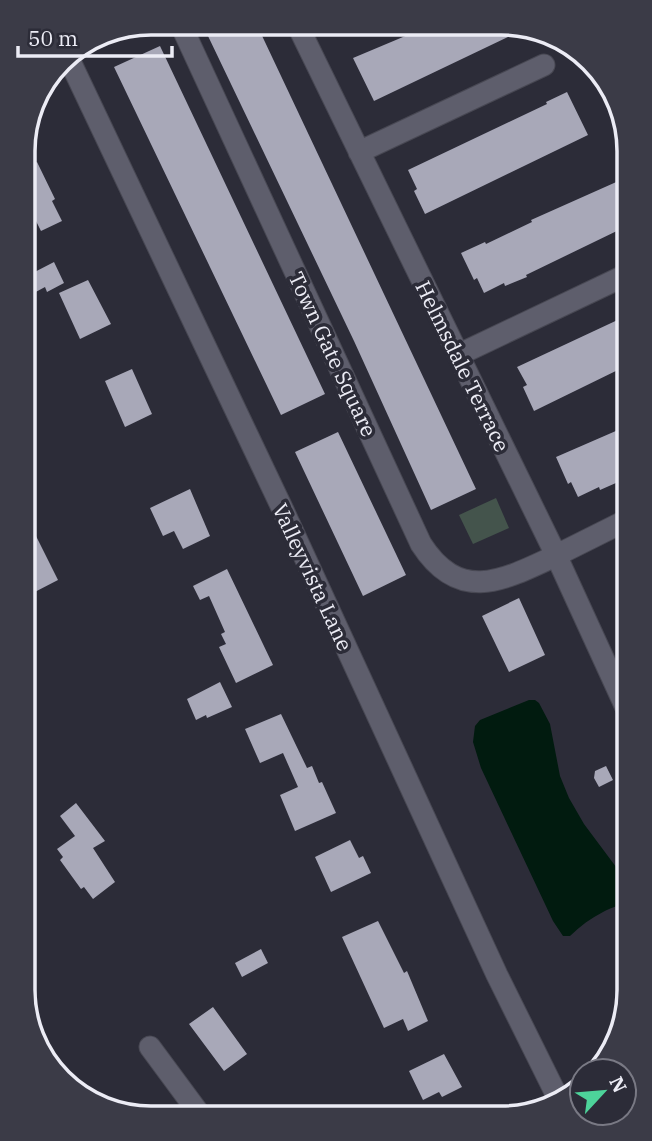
<svg xmlns="http://www.w3.org/2000/svg" width="652" height="1141" font-family="'IBM Plex Serif',serif">
  <style>
    .green { fill: #44544c }
    .water { fill: #011b0f }
    .building { fill: #a8a8b8 }
    .lines { fill: none; stroke-linecap: round; stroke-linejoin: round }
    .street-casing { stroke: #484853; stroke-width: 23 }
    .street { stroke: #5e5e6c; stroke-width: 21 }
    .labels { text-anchor: middle; dominant-baseline: central; stroke-width: 7; stroke-linejoin: round; paint-order: stroke }
    .street-label { font-size: 21px; fill: #ececf5; stroke: #2c2c38 }
    .rim { fill: none; stroke: #ececf5; stroke-width: 3.5 }
  </style>
  <rect width="100%" height="100%" fill="#2c2c38"/>
  <path class="green" d="M 496,498 L 509,528 L 473,544 L 459,515 Z"/>
  <path class="water" d="M 529,700 L 535,700 L 539,703 L 550,724 L 560,776 L 569,798 L 584,824 L 628,883 L 628,898 C 621,906 612,907 603,912 C 591,918 580,926 570,936 L 563,936 L 553,921 L 481,768 L 473,742 L 475,726 L 480,720 Z"/>
  <path class="building" d="M 225,23 L 256,23 L 476,489 L 431,510 L 354,341 L 208,36 L 217,32 L 215,28 Z
    M 420,24 L 525,25 L 529,27 L 374,101 L 353,58 L 422,29 Z
    M 160,46 L 325,394 L 281,415 L 114,67 Z
    M 567,92 L 588,135 L 425,214 L 414,191 L 417,189 L 408,170 L 547,104 L 546,102 Z
    M 37,162 L 55,199 L 52,201 L 62,221 L 41,231 L 35,219 L 32,221 L 24,206 L 24,168 Z
    M 623,179 L 623,228 L 526,275 L 527,277 L 505,286 L 504,283 L 484,293 L 477,278 L 474,280 L 461,253 L 485,242 L 486,244 L 532,222 L 531,220 Z
    M 54,262 L 64,283 L 47,292 L 45,287 L 32,294 L 25,277 Z
    M 88,280 L 111,324 L 80,339 L 59,293 Z
    M 624,317 L 624,367 L 534,411 L 523,387 L 527,385 L 517,367 Z
    M 132,369 L 152,414 L 125,427 L 105,381 Z
    M 625,427 L 625,479 L 600,490 L 599,487 L 578,497 L 571,482 L 568,484 L 556,457 Z
    M 338,432 L 406,575 L 363,596 L 295,452 Z
    M 190,489 L 210,536 L 183,549 L 174,531 L 163,536 L 150,508 Z
    M 26,516 L 58,580 L 27,596 Z
    M 227,569 L 273,665 L 236,683 L 219,647 L 226,644 L 221,634 L 225,632 L 209,596 L 200,600 L 193,586 Z
    M 519,598 L 545,655 L 509,672 L 482,616 Z
    M 220,682 L 232,707 L 207,718 L 206,715 L 196,720 L 187,699 Z
    M 281,714 L 307,768 L 312,766 L 319,783 L 322,782 L 336,813 L 295,831 L 280,795 L 298,787 L 283,753 L 260,763 L 245,729 Z
    M 606,766 L 613,780 L 599,787 L 594,778 L 595,771 Z
    M 76,803 L 105,841 L 93,848 L 115,882 L 93,899 L 84,887 L 81,889 L 60,860 L 63,857 L 57,849 L 75,836 L 60,816 Z
    M 350,840 L 359,858 L 363,856 L 371,873 L 331,892 L 315,857 Z
    M 378,921 L 404,973 L 407,971 L 428,1021 L 408,1031 L 403,1019 L 384,1028 L 342,937 Z
    M 261,949 L 268,963 L 242,977 L 235,963 Z
    M 213,1007 L 247,1054 L 224,1071 L 189,1024 Z
    M 444,1054 L 462,1087 L 442,1097 L 439,1092 L 423,1100 L 409,1071 Z"/>
  <g class="lines">
    <defs>
      <path id="street" d="M 180,23 L 421,544 C 459,603 502,581 553,557 C 577,545 601,533 625,521
        M 297,24 L 556,555 L 627,710
        M 67,55 L 283,510 L 497,975 L 559,1100
        M 359,152 L 544,65
        M 458,355 L 624,276
        M 150,1047 L 201,1116"/>
    </defs>
    <use href="#street" class="street-casing"/>
    <use href="#street" class="street"/>
  </g>
  <g class="labels">
    <g class="street-label">
      <text transform="translate(333 354) rotate(65)">Town Gate Square</text>
      <text transform="translate(463 366) rotate(64)">Helmsdale Terrace</text>
      <text transform="translate(313 577) rotate(65)">Valleyvista Lane</text>
    </g>
  </g>
  <path d="M0 0H652V1141H0ZM151 35H501A116 116 0 0 1 617 151V990A116 116 0 0 1 501 1106H151A116 116 0 0 1 35 990V151A116 116 0 0 1 151 35Z" fill="#3b3b47" fill-rule="evenodd"/>
  <path class="rim" d="M151 35H501A116 116 0 0 1 617 151V990A116 116 0 0 1 501 1106H151A116 116 0 0 1 35 990V151A116 116 0 0 1 151 35Z"/>
  <g transform="translate(603 1092) rotate(64)"><circle r="33" fill="#2c2c38" stroke="#797984" stroke-width="2"/>
  <path d="M0-5L12 26L0 18L-12 26Z" fill="#4dd39a"/>
  <text y="-10" font-size="19" font-weight="bold" text-anchor="middle" fill="#ececf5">N</text>
  </g>
  <path d="M18 46v10h154v-10" fill="none" stroke="#ececf5" stroke-width="3.5"/>
  <text x="28" y="46" font-size="21" fill="#ececf5" stroke="#2c2c38" stroke-width="5" paint-order="stroke">50 m</text>
</svg>
